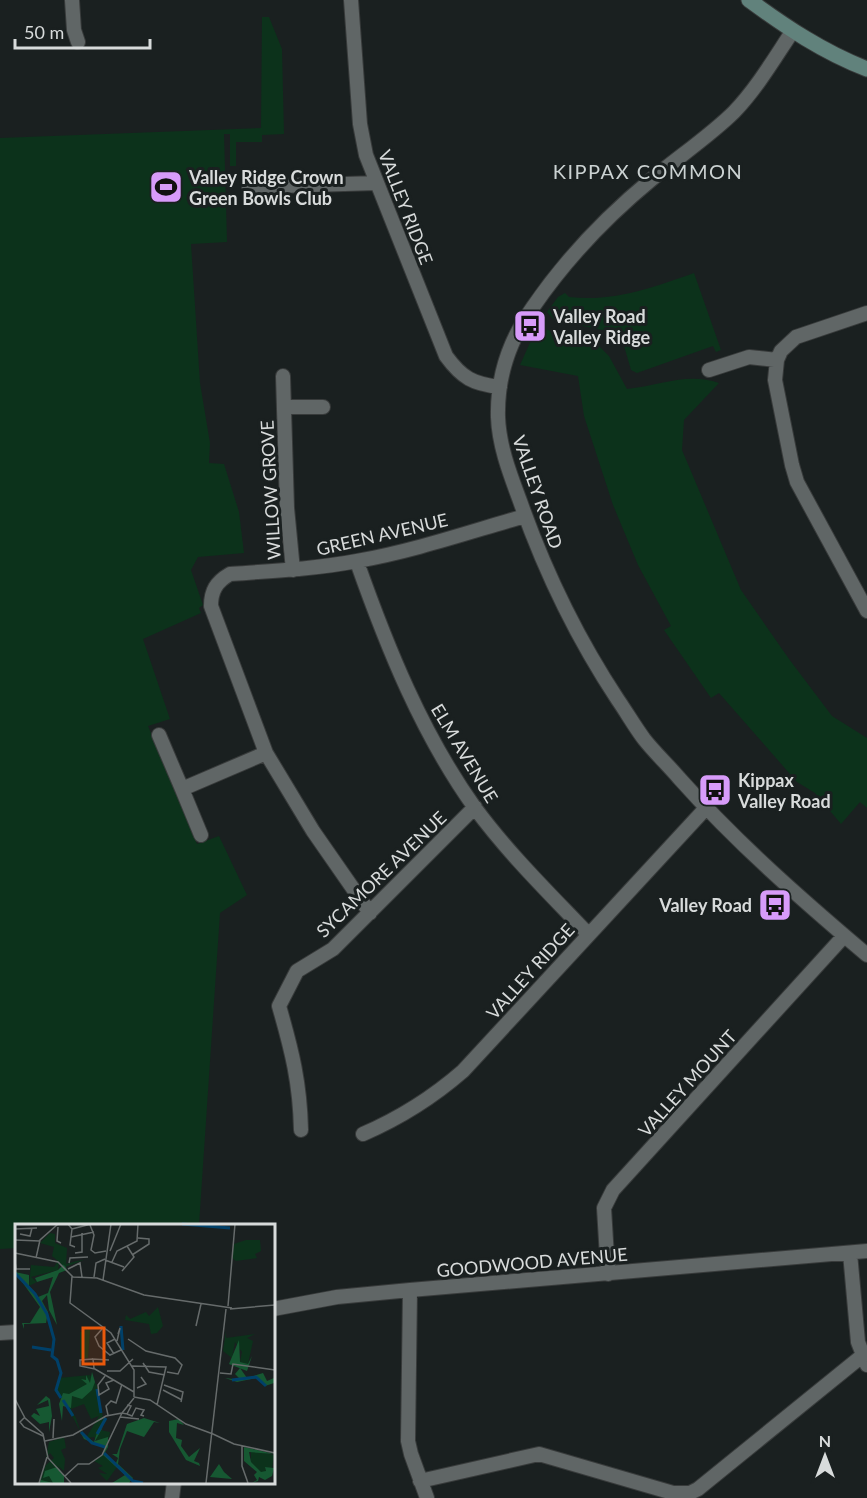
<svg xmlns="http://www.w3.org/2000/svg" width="867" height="1498" font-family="Lato,sans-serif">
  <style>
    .green { fill: #0c321b }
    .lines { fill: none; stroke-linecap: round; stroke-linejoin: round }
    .minor-casing { stroke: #383b3b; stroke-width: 16 }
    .secondary-casing { stroke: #383b3b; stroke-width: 17 }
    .minor { stroke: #606666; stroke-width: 14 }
    .secondary { stroke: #61827c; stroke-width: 15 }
    .labels { text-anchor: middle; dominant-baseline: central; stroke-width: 6; stroke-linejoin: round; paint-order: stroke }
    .poi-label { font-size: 18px; font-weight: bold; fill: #d8dbdb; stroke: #1a2020; text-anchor: start }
    .street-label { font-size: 18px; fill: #d8dbdb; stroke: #1a2020 }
    .neighbourhood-label { font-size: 20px; letter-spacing: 1.5px; fill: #cbd2d2; stroke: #1a2020 }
    .inset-river { fill: none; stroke: #004069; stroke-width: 3 }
    .inset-road { fill: none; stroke: #666b6b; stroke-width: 1.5 }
    .view { fill: #e8590c; fill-opacity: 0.15; stroke: #e8590c; stroke-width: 3 }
    .inset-edge { fill: none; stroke: #d8dbdb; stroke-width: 3 }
  </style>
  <rect width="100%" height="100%" fill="#1a2020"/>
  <path class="green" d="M 262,17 L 269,17 L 282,49 L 284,134 L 262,135 L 262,142 L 236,142 L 236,166 L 230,166 L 230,134 L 224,134 L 227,242 L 191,244 L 200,383 L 210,443 L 209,463 L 224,464 L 239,512 L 244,553 L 198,557 L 191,570 L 203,605 L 199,608 L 201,613 L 143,639 L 170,719 L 148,726 L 197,844 L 219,836 L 247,895 L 220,913 L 199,1225 L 16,1225 L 16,1248 L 0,1249 L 0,138 L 261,128 Z
    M 694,273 L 721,350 L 716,352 L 713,346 L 637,373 L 631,370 L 622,339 L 617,333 L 554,320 L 547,312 L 558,297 L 565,293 L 569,297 C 614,302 652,288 694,273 Z
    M 537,327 L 596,343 L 609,356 L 627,389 C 659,386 687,372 719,383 L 684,420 L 682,450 L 741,590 L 789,659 L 832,716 L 867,738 L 867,808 L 860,802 L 841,824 L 815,793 L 797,782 L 719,693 L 711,698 L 664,630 L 671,626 L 638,565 L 613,505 L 584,416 L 578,376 L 520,365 Z"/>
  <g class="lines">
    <defs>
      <path id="minor" d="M 72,0 L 74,30 L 78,42
        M 351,0 L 360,124 L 366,155 L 446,356 C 462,378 473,384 500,387
        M 792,32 C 774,59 757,88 734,112 C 711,135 677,158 652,179 C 607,216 566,259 533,307 C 510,339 497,377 498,417 C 499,446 510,474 520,501 C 545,572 577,638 618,700 C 627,713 635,727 644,739 C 655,753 668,765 679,778 C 737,843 801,899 867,955
        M 249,187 L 377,183
        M 867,313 L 796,337 L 781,351 L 777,360 L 775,380 L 792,465 L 797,482 L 867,611
        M 709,370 L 749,357 L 777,360
        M 283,376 L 287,508 L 293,570
        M 284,407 L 323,407
        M 357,562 C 387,647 422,734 475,808 C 509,854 549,893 588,934
        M 159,735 L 182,789
        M 201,835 L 182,789 L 266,753
        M 370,913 L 313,831 L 266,753 L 211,606 C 211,591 216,582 230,574 C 272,571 315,569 357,561 C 414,551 469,532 525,516
        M 301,1130 C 300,1083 292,1051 279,1006 L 297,971 L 333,949 L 475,807
        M 363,1134 C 400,1118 432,1098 463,1071 L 706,808
        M 850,1253 L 858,1342 L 867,1365
        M 608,1274 L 604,1208 L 613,1190 L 844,936
        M 273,1309 L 337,1297 L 410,1290
        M 0,1333 L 16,1332
        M 420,1481 L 539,1454 L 673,1493 L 690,1493 L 698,1489 L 862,1356
        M 172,1498 L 174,1482
        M 427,1498 L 411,1454 L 408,1441 L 410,1290 L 867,1251"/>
      <path id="secondary" d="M 749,0 C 786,27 823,52 867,69"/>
    </defs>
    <use href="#minor" class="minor-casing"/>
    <use href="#secondary" class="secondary-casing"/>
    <use href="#minor" class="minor"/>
    <use href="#secondary" class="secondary"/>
  </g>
  <defs>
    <symbol id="stadium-square" viewBox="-11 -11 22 22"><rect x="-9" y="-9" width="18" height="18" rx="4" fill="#d79bf9" stroke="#1a2020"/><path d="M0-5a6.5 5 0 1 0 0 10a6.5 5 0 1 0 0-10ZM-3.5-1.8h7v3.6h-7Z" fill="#111"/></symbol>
    <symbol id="bus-square" viewBox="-11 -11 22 22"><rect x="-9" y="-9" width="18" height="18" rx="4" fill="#d79bf9" stroke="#1a2020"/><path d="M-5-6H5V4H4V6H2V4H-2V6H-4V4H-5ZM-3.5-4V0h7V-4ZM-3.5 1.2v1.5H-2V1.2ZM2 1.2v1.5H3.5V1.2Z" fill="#111"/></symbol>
  </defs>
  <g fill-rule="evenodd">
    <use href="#stadium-square" x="147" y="168" width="38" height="38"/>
    <use href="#bus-square" x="511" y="307" width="38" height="38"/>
    <use href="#bus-square" x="696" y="771" width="38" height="38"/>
    <use href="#bus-square" x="756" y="886" width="38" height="38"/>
  </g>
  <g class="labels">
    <g class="poi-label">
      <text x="189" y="177">Valley Ridge Crown<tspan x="189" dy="21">Green Bowls Club</tspan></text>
      <text x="553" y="316">Valley Road<tspan x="553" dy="21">Valley Ridge</tspan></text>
      <text x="738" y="780">Kippax<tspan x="738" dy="21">Valley Road</tspan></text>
      <text x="752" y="905" text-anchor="end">Valley Road</text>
    </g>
    <g class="street-label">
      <text transform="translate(406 207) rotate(69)">VALLEY RIDGE</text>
      <text transform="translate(270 490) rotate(-93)">WILLOW GROVE</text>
      <text transform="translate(538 492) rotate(71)">VALLEY ROAD</text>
      <text transform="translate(382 534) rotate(-13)">GREEN AVENUE</text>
      <text transform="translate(465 753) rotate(59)">ELM AVENUE</text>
      <text transform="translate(381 874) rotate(-44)">SYCAMORE AVENUE</text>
      <text transform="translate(530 971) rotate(-48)">VALLEY RIDGE</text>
      <text transform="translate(687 1083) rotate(-48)">VALLEY MOUNT</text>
      <text transform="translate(532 1262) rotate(-5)">GOODWOOD AVENUE</text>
    </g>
    <g class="neighbourhood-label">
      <text x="648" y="171">KIPPAX COMMON</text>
    </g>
  </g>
  <g transform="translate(15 1224)">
    <rect width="260" height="260" fill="#1a2020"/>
    <path d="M 35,9 L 40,10 L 40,19 L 52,24 L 51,40 L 62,37 L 69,36 L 50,43 L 44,38 L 43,46 L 16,53 L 22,58 L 14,62 L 16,41 L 39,43 L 43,37 L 37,32 L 39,23 L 25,19 ZM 231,16 L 245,16 L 246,27 L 240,30 L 242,34 L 221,37 L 217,34 L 219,20 ZM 143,83 L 148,102 L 142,109 L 136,110 L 134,100 L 110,96 L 111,91 L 115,95 L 131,88 L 134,92 ZM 75,105 L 73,134 L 65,134 L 65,108 ZM 211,107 L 211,114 L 240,110 L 232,114 L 238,117 L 233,140 L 225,138 L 227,128 L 220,118 L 217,134 L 208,127 ZM 75,151 L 82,162 L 88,194 L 91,193 L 85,206 L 95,208 L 94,214 L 83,217 L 79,213 L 71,214 L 84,192 L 76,195 L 69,180 L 56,185 L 61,194 L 65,207 L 51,180 L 40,168 L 44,154 ZM 49,213 L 51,224 L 46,226 L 50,235 L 49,247 L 42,241 L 49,251 L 49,259 L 23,259 L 31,241 L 39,234 L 35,229 L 31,234 L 34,218 ZM 236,226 L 259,231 L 257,244 L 250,243 L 251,248 L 245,248 L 236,238 ZM 88,231 L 102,243 L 92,257 L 84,249 L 92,250 L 83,244 L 88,242 L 79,237 Z" fill="#0c321b"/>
    <path d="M 46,39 L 50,42 L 52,46 L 44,49 L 35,68 L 42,101 L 34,86 L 32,71 L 27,77 L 33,88 L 31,99 L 9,100 L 9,105 L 7,99 L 15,99 L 25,83 L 0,48 L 14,51 L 14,62 L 23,73 L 33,69 L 38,53 L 22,58 L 20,54 L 43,46 L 48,41 ZM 224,116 L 225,138 L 233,140 L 237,132 L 232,147 L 214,140 ZM 225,144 L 232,154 L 248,149 L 252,157 L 259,154 L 259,159 L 250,162 L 241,154 L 222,158 L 210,154 L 226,156 L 220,150 ZM 77,148 L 80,158 L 77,166 L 67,175 L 57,172 L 56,184 L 48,182 L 47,197 L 44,180 L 48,169 L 54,170 L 72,160 L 66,155 L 71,156 L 71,151 L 75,159 ZM 31,172 L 35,175 L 37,192 L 34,208 L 34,198 L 25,200 L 16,192 L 19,189 L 25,192 L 21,185 L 34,182 L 33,176 L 22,181 ZM 129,194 L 145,199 L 139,198 L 129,213 L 112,207 L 105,225 L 103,240 L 118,254 L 114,259 L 97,259 L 110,251 L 88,231 L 90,224 L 69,215 L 65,208 L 79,218 L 82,209 L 88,203 L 80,217 L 93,213 L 93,223 L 89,230 L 101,239 L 103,234 L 97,230 L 102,230 L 112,200 ZM 164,195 L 169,201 L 162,199 L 161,214 L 167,216 L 166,222 L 174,233 L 185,224 L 179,237 L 184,239 L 185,242 L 171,236 L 154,208 L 154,197 ZM 229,223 L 259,230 L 234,228 L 236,238 L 246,248 L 251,247 L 250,243 L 259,244 L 257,252 L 250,256 L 244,253 L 243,257 L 237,259 L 242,256 L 239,251 L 242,248 L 229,237 ZM 204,240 L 209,248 L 217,255 L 195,253 ZM 42,243 L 49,251 L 49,259 L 24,259 L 26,256 L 38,259 L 34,252 L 28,254 L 30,247 Z" fill="#165832"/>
    <path class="inset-river" d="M 167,0 L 215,4M 0,49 L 20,70 L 32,90 L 39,115 L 37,132 L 42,136 L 46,149 L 41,166 L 46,174M 106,102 L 108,126M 17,123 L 36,126M 217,156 L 241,153 L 251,162M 82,165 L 86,189M 48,176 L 58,192M 66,208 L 77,219 L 90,223M 82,210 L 91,194M 89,229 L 118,257 L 128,259"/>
    <path class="inset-road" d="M 53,0 L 57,5 L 55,21 L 60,23M 75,1 L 79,11 L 76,26 L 80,29 L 91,27M 43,3 L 42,17 L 46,19M 0,5 L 22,4M 57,5 L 76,0M 5,10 L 15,12 L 17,4M 56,13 L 79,8M 0,16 L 25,17M 95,27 L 106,0M 0,29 L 43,38 L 58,53 L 82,54 L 129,71 L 217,84M 60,29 L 67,28 L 67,9M 117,31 L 134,20 L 134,15 L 123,14M 21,34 L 25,16 L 43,0M 90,36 L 109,43M 0,37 L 1,45 L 15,45M 97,38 L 102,27 L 122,17 L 123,0M 54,39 L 55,34 L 73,33M 53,45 L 65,39 L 67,53M 107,47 L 119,33 L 112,22M 57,52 L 55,79 L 96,109 L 119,146 L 119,173M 79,53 L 81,39 L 90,35M 88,56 L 96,0M 213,82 L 220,0M 215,85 L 260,81M 181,102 L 186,80M 87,105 L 80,113 L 84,122 L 95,131 L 106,126M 113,115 L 131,127 L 160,134 L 167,141 L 163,150 L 152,148M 102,117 L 105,104 L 103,110M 99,130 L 92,119 L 100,115M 78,135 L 65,136 L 65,142 L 80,145 L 119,168M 128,139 L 134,148 L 150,151M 117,142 L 151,143 L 142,181M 79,144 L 78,135 L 94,136M 92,147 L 105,147 L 118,135M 205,149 L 216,150 L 218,140 L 260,146M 90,152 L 83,161 L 84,171 L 94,165 L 91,159 L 99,156M 149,161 L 168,168 L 166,178M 122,164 L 131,160 L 126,153M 148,166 L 167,176M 119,173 L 135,176 L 171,200 L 198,210M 0,175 L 10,194 L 28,210 L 33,234 L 56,259M 107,189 L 112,190 L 116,182 L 112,181M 112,190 L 117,192 L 121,184 L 129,186 L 126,191 L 129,192M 93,191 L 91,182 L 96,177 L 101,179 L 107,160M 10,193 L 5,198 L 9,203 L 28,212M 105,193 L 124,195M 198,210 L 219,220 L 260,229M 38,214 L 39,195M 30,217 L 58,211 L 91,192 L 107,189 L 119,174M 227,222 L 227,242 L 233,259M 50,252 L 63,240 L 74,240 L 87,231 L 107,189M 24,259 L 32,233M 191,259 L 211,85"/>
    <path class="view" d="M 68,104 L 89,104 L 89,140 L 68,140 Z"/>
    <rect width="260" height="260" class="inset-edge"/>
  </g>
  <g transform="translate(825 1456)" stroke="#1a2020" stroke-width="4.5" paint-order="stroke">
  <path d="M0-4.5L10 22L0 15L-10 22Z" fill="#d8dbdb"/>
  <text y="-9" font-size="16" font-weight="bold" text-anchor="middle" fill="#d8dbdb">N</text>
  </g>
  <path d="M15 39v9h135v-9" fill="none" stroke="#d8dbdb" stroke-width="3"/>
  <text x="24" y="39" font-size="18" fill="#d8dbdb" stroke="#1a2020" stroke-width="4.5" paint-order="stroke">50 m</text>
</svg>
